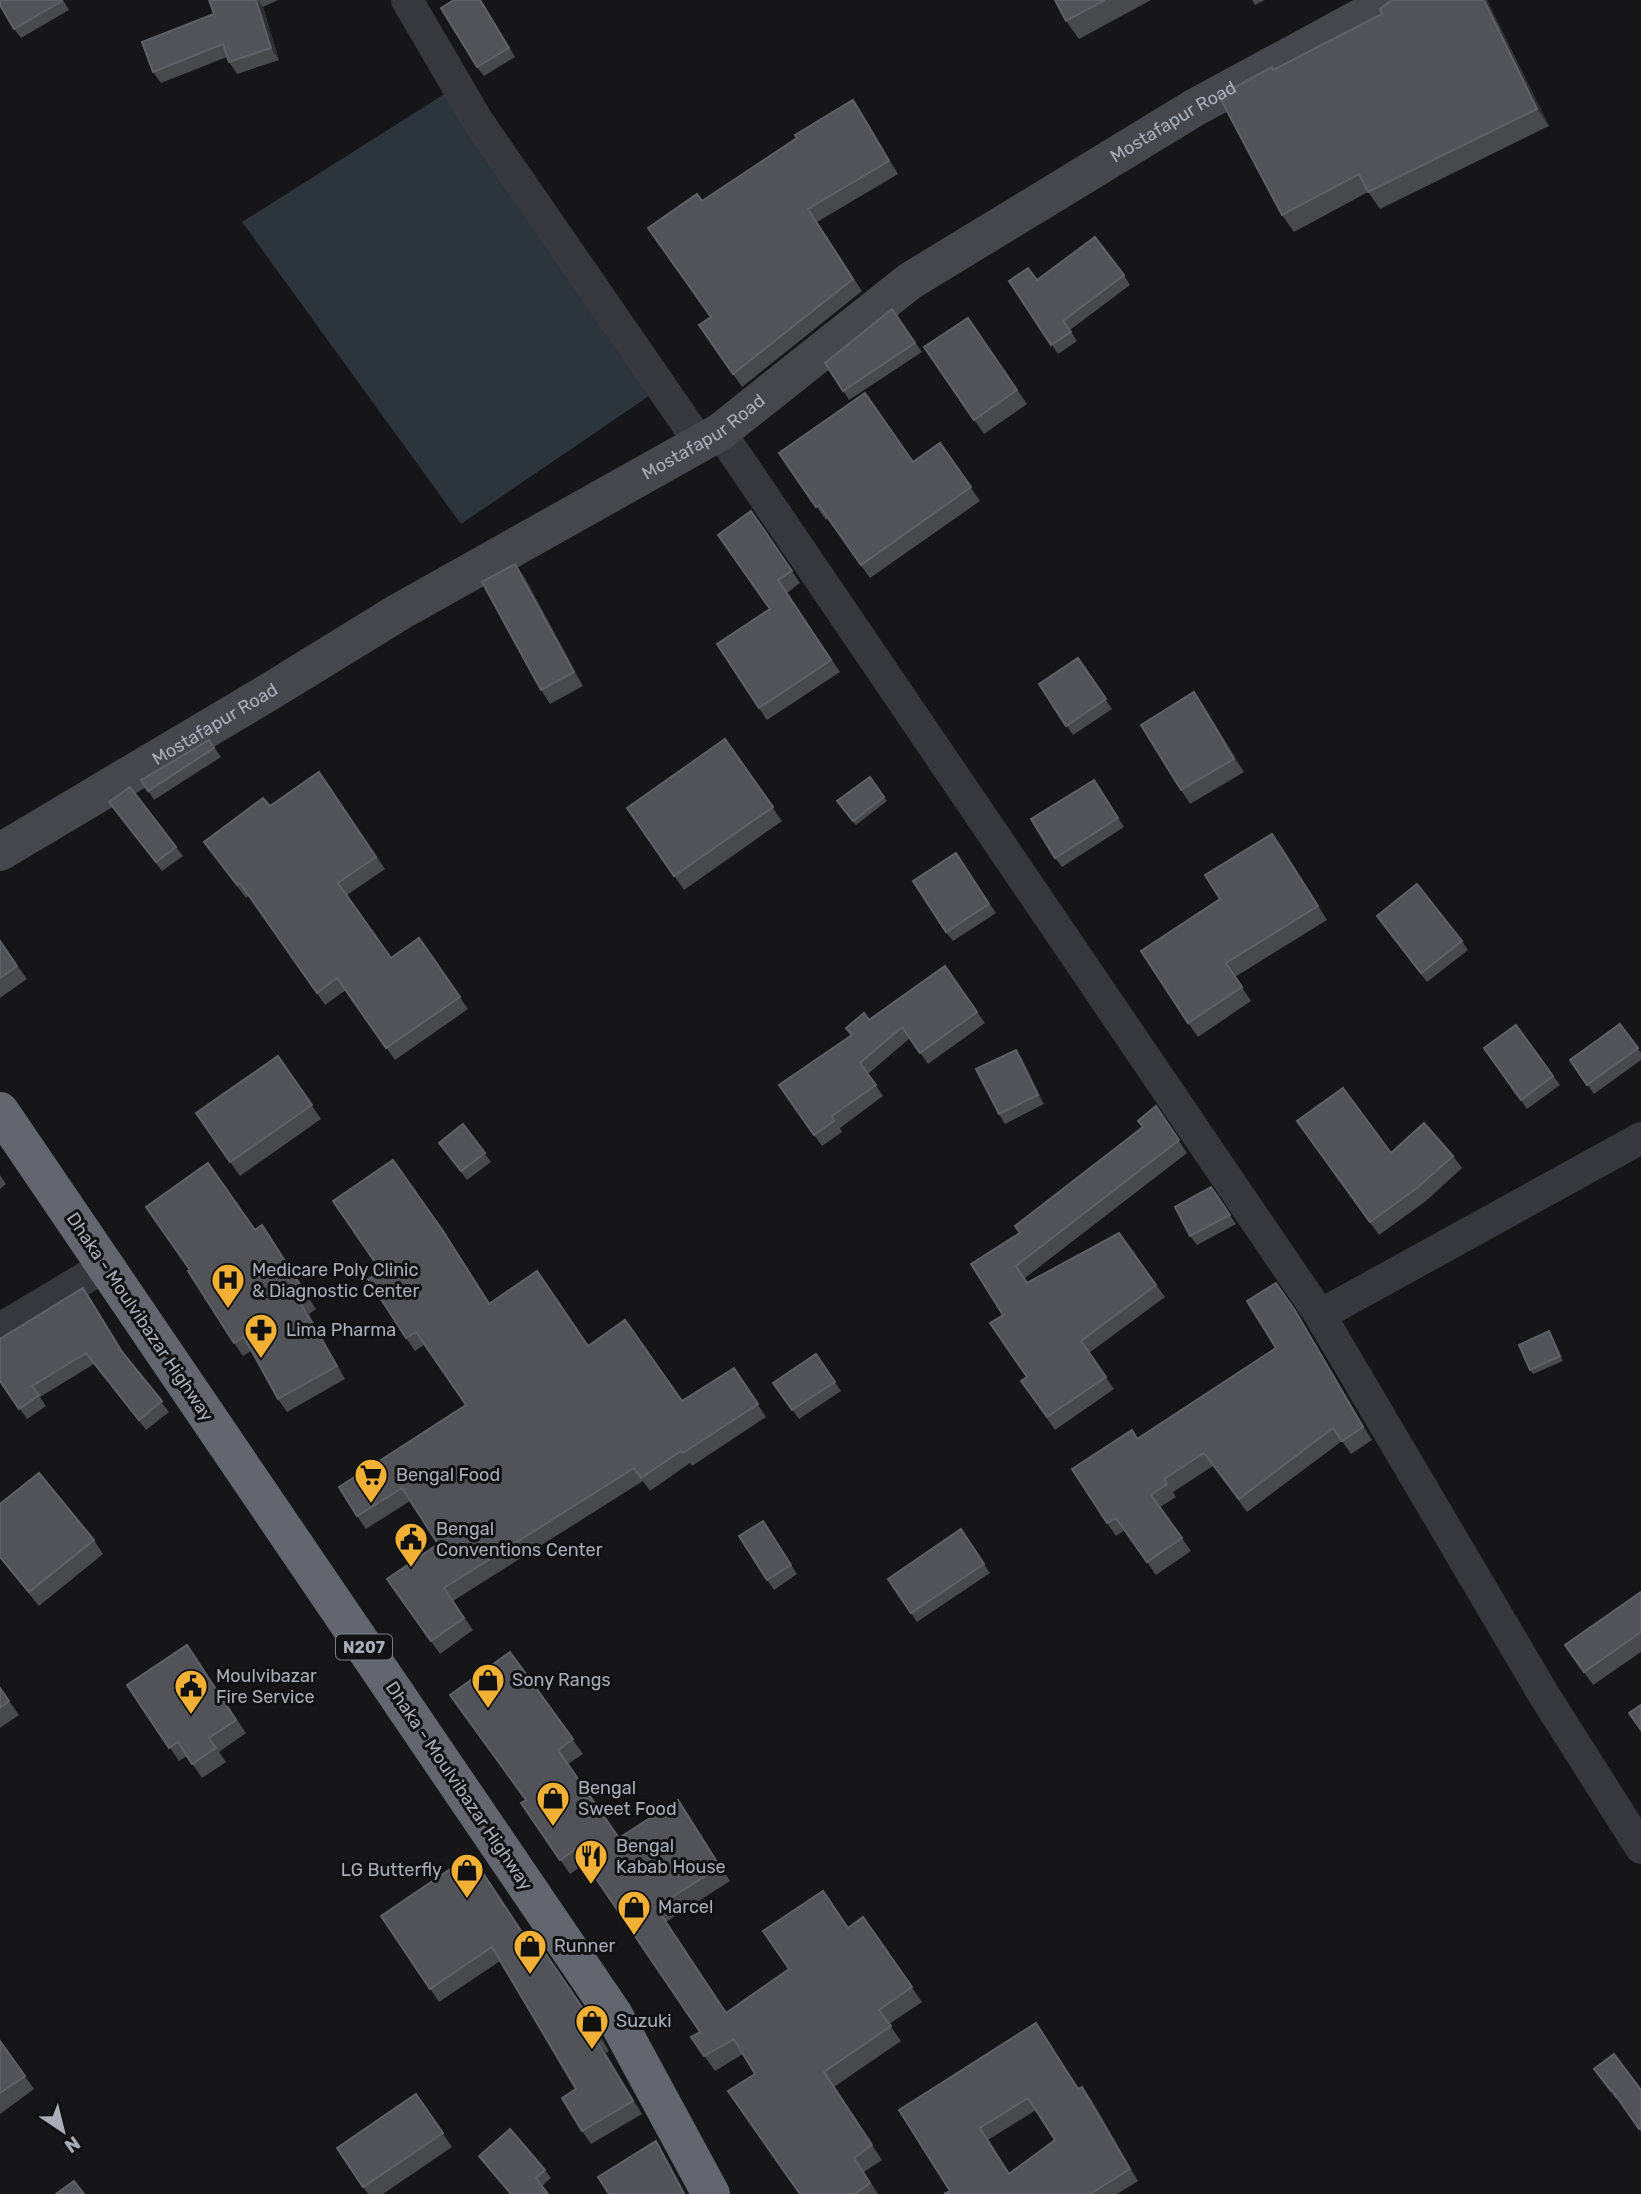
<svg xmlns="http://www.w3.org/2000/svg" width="1641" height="2194" font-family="Rubik,sans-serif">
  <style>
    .water { fill: #2c353c }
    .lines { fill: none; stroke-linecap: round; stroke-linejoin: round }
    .street { stroke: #37383d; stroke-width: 32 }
    .secondary { stroke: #45474d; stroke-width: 38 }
    .highway { stroke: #63666e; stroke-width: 38 }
    .wall { fill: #47494d; fill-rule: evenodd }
    .shaded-wall { fill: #2f3033 }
    .building { fill: #525359; stroke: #5f6168; stroke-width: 2; fill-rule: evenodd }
    .labels { text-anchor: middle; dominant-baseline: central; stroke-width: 6; stroke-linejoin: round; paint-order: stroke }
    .shield { fill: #111113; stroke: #7b7e86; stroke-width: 2 }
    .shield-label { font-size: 16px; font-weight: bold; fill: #a8adb8 }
    .street-label { font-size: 18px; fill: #a8adb8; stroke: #111113 }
    .poi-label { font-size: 18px; fill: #a8adb8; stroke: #111113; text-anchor: start }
  </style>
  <rect width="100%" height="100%" fill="#161618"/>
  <path class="water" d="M 446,93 L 652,394 L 461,524 L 242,222 Z"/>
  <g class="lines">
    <path class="street" d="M 407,0 L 477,120 L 700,443
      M 720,432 L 1320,1315 L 1544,1695 L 1641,1848
      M 1320,1315 L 1641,1138
      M 0,1329 L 105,1266"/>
    <path class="secondary" id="s1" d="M 0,852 L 269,692 L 399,612 L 720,432 L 910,281 L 1194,108 L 1393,0"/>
    <path class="highway" d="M 0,1111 L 614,2015 L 711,2194"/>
  </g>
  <path class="wall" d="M 63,0 L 69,10 L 21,38 L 14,29 Z
    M 209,0 L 278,0 L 263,7 L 279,60 L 237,74 L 229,62 L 227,57 L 161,83 L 153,72 L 214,14 Z
    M 454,0 L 481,0 L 515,57 L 484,76 L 477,67 Z
    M 1055,0 L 1151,0 L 1079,39 L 1066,21 Z
    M 1252,0 L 1265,0 L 1255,5 Z
    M 1392,0 L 1487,0 L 1549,126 L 1380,209 L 1368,192 L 1294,232 L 1282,215 L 1382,14 Z
    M 853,100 L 862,113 L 898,174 L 817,222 L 862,291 L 742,387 L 699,325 L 711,317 L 702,201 Z
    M 1124,275 L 1130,285 L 1070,330 L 1077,341 L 1058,354 L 1009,281 Z
    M 892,309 L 922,352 L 849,400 L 825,363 Z
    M 968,318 L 1027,404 L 984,434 L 924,347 Z
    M 940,443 L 980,501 L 870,578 L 828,519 L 826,520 L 779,453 L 913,462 Z
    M 751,511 L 800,583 L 787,593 L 840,672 L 767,720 L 717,644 L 770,609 Z
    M 515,564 L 525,578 L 583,686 L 550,704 L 541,690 Z
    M 1078,658 L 1112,709 L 1073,735 L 1039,684 Z
    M 1194,692 L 1204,706 L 1244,772 L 1190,804 L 1181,790 Z
    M 725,739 L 782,821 L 684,890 L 627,808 Z
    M 209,740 L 221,757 L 154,800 L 141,780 Z
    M 319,772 L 385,869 L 347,895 L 391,958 L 419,938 L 468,1009 L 395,1060 L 346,990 L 325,1005 L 249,895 L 246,898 L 213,854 L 270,806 Z
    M 870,777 L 887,801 L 856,825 L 837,801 Z
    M 1100,789 L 1124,827 L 1062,867 L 1055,858 Z
    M 109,802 L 176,847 L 183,856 L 162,871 Z
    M 1282,847 L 1327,920 L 1235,977 L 1251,1001 L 1198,1037 L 1188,1023 Z
    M 956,853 L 996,913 L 953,941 L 946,932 Z
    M 1383,925 L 1462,941 L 1468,950 L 1427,982 Z
    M 0,941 L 27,979 L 0,998 Z
    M 945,966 L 985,1023 L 928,1064 L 910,1038 L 868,1074 L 883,1096 L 840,1128 L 842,1132 L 822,1146 L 779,1085 L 851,1035 L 846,1028 L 869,1020 Z
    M 1620,1024 L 1641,1053 L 1641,1060 L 1594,1094 L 1570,1060 Z
    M 1516,1025 L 1560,1085 L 1527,1109 L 1484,1048 Z
    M 1016,1050 L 1022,1059 L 1044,1104 L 1005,1124 L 999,1114 Z
    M 278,1056 L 321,1119 L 240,1176 L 196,1113 Z
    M 1156,1106 L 1187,1153 L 1025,1278 L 1028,1283 L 1119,1233 L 1165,1297 L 1089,1353 L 1114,1389 L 1055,1430 L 1021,1381 L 1027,1377 L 1003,1315 L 1020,1233 L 1142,1127 Z
    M 1297,1121 L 1391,1153 L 1453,1156 L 1462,1168 L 1426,1201 L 1379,1235 Z
    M 463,1124 L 491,1162 L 467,1180 L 439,1143 Z
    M 0,1175 L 6,1184 L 0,1189 Z
    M 1211,1187 L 1236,1224 L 1197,1245 L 1190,1236 Z
    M 262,1225 L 316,1309 L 309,1314 L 345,1379 L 287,1412 L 278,1399 L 251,1351 L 243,1356 L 234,1343 L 255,1230 Z
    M 452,1244 L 490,1303 L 588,1346 L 682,1401 L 734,1368 L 766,1417 L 692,1466 L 690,1463 L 650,1491 L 643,1481 L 453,1601 L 473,1630 L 440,1654 L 387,1579 L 438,1544 L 410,1501 L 366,1529 L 357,1516 L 466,1405 L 424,1345 L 415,1351 L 406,1338 Z
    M 83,1288 L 126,1357 L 169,1412 L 146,1430 L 94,1364 L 40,1397 L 46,1406 L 27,1419 L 0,1381 Z
    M 1304,1325 L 1372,1440 L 1351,1454 L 1342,1441 L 1247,1512 L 1213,1466 L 1173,1492 L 1176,1497 L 1160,1507 L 1191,1551 L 1156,1575 L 1125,1530 L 1116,1536 L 1107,1523 L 1138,1439 L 1276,1348 Z
    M 1549,1331 L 1563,1361 L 1533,1374 L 1530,1370 Z
    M 816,1354 L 841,1391 L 799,1419 L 773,1383 Z
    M 0,1504 L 94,1540 L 103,1554 L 39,1606 L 0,1558 Z
    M 961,1529 L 990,1573 L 917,1622 L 888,1579 Z
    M 769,1530 L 797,1574 L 774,1590 L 767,1580 Z
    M 1641,1592 L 1641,1652 L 1593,1685 L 1565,1645 Z
    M 187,1645 L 246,1733 L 219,1752 L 226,1762 L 202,1778 L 187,1756 L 179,1761 L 127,1685 Z
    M 510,1652 L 583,1754 L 568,1764 L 619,1838 L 688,1815 L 730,1881 L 666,1922 L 727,2013 L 863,1917 L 922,2002 L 889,2024 L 901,2041 L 834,2087 L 882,2160 L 864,2172 L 878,2194 L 800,2194 L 755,2074 L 743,2054 L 715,2071 L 691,2037 L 700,2032 L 586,1863 L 570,1874 L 521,1803 L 526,1800 Z
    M 0,1688 L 19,1715 L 0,1728 Z
    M 381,1916 L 540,1958 L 595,2026 L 609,2051 L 606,2053 L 642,2114 L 591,2144 L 582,2131 L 576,2089 L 500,1961 L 439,2002 Z
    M 1036,2023 L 1079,2089 L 1091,2099 L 1138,2181 L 1117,2194 L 944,2194 L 950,2191 L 899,2110 ZM 1036,2110 L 1055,2140 L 1009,2173 L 988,2140 Z
    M 0,2041 L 34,2089 L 0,2114 Z
    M 1594,2069 L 1641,2090 L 1641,2132 L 1618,2098 L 1616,2099 Z
    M 416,2094 L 452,2147 L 383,2194 L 368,2194 L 337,2148 Z
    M 479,2156 L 545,2170 L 551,2178 L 542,2186 L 548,2194 L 510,2194 Z"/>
  <path class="shaded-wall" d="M 256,0 L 258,0 L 263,7 L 279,60 L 271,48 Z
    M 1484,0 L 1487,0 L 1549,126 L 1537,109 Z
    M 853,100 L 862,113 L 898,174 L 889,161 Z
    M 515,564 L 525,578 L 583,686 L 574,672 Z
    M 1194,692 L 1204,706 L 1244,772 L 1234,759 Z
    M 1272,834 L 1282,847 L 1327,920 L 1318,906 Z
    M 1016,1050 L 1022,1059 L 1044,1104 L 1038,1095 Z
    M 262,1225 L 271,1238 L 316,1309 L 308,1297 Z
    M 1276,1283 L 1304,1325 L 1372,1440 L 1363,1427 Z
    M 83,1288 L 91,1299 L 130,1363 L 122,1352 Z
    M 300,1302 L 309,1314 L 345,1379 L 337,1366 Z
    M 678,1800 L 688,1815 L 730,1881 L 720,1867 Z
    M 555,1967 L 595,2026 L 609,2051 L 600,2038 Z
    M 596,2040 L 606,2053 L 642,2114 L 633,2101 Z
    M 1082,2087 L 1091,2099 L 1138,2181 L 1130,2169 Z
    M 656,2141 L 663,2152 L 686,2194 L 684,2194 Z"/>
  <path class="building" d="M 0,0 L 62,0 L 62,1 L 14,29 L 0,5 Z
    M 209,0 L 256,0 L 271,48 L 229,62 L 223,44 L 153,72 L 142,42 L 214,14 Z
    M 454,0 L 480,0 L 509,48 L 477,67 L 441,8 Z
    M 1055,0 L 1105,0 L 1066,21 Z
    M 1392,0 L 1484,0 L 1537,109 L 1368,192 L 1359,174 L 1282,215 L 1219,96 L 1272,67 L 1273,70 L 1382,14 L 1380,9 Z
    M 853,100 L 889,161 L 808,209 L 853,279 L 733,374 L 699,325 L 711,317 L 648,228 L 697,194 L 702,201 L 797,138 L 795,135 Z
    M 1095,237 L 1124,275 L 1063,321 L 1071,332 L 1051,345 L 1009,281 L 1028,268 L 1037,280 Z
    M 892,309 L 915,343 L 843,391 L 825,363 Z
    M 968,318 L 1017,390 L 974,420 L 924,347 Z
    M 865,393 L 913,462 L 940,443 L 971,487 L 861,565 L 819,505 L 816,507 L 779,453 Z
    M 751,511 L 792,571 L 778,580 L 831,660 L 759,708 L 717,644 L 770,609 L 718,535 Z
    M 515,564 L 574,672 L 541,690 L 482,582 Z
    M 1078,658 L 1106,699 L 1066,726 L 1039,684 Z
    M 1194,692 L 1234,759 L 1181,790 L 1141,725 Z
    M 725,739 L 773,807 L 674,876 L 627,808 Z
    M 209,740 L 214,748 L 148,791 L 141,780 Z
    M 319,772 L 376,857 L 338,883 L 391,958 L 419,938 L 460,997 L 386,1048 L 337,978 L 317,993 L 240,883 L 237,885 L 204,842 L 263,798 L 270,806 Z
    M 870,777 L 884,797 L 853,821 L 837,801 Z
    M 1094,780 L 1118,818 L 1055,858 L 1031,819 Z
    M 130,787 L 176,847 L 156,862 L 109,802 Z
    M 1272,834 L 1318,906 L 1226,963 L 1242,987 L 1188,1023 L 1141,951 L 1220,899 L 1205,875 Z
    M 956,853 L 989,904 L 946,932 L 913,881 Z
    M 1417,884 L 1462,941 L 1421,973 L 1377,916 Z
    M 0,941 L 17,966 L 0,978 Z
    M 945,966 L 977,1012 L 920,1053 L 902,1027 L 860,1063 L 876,1085 L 832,1116 L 834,1121 L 814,1135 L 779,1085 L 852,1035 L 846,1028 L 864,1013 L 869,1020 Z
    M 1620,1024 L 1638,1048 L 1587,1085 L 1570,1060 Z
    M 1516,1025 L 1553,1076 L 1521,1100 L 1484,1048 Z
    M 1016,1050 L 1038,1095 L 999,1114 L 976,1069 Z
    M 278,1056 L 312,1105 L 230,1162 L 196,1113 Z
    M 1343,1088 L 1391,1153 L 1424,1123 L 1453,1156 L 1417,1188 L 1370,1222 L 1297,1121 Z
    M 1156,1106 L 1179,1140 L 1016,1266 L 1027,1283 L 1119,1233 L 1156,1285 L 1081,1341 L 1106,1377 L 1047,1417 L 1021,1381 L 1027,1377 L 990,1323 L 1003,1315 L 971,1264 L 1020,1233 L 1015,1226 L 1143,1127 L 1138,1121 Z
    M 463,1124 L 485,1153 L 461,1171 L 439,1143 Z
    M 393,1160 L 443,1231 L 489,1304 L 537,1271 L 588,1346 L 625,1320 L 682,1401 L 734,1368 L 758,1404 L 683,1453 L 681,1451 L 641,1478 L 634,1468 L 444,1588 L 464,1618 L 431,1641 L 387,1579 L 438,1544 L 402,1488 L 357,1516 L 339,1487 L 466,1405 L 416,1332 L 406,1338 L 368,1279 L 381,1271 L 333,1201 Z
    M 208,1163 L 255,1230 L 262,1225 L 308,1297 L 300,1302 L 337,1366 L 278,1399 L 244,1337 L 234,1343 L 188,1271 L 190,1270 L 146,1207 Z
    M 1211,1187 L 1230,1215 L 1190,1236 L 1175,1207 Z
    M 1276,1283 L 1296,1312 L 1363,1427 L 1342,1441 L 1333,1428 L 1239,1499 L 1204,1453 L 1164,1479 L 1167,1484 L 1151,1495 L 1182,1538 L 1147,1562 L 1116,1518 L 1107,1523 L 1072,1469 L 1132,1430 L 1137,1439 L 1276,1348 L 1247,1301 Z
    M 83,1288 L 122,1352 L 162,1401 L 139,1420 L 86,1353 L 32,1386 L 39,1395 L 19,1409 L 0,1381 L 0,1339 Z
    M 1549,1331 L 1560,1356 L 1530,1370 L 1519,1345 Z
    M 816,1354 L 835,1382 L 792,1410 L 773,1383 Z
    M 39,1473 L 94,1540 L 29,1592 L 0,1557 L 0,1504 Z
    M 763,1521 L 791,1565 L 767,1580 L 739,1536 Z
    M 961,1529 L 984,1564 L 911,1613 L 888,1579 Z
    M 1641,1592 L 1641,1632 L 1584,1672 L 1565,1645 Z
    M 187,1645 L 236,1720 L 209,1738 L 216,1748 L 192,1764 L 178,1742 L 169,1748 L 127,1685 Z
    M 510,1652 L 573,1739 L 558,1750 L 619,1838 L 678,1800 L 720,1867 L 656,1907 L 726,2013 L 789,1969 L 763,1931 L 823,1891 L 848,1928 L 863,1917 L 912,1987 L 879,2010 L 891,2026 L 824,2072 L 872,2145 L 854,2158 L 870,2183 L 855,2194 L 800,2194 L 728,2091 L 755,2074 L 734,2039 L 704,2056 L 691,2037 L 700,2032 L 576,1849 L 560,1860 L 521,1803 L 526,1800 L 450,1695 Z
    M 0,1688 L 9,1701 L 0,1708 Z
    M 1641,1705 L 1641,1730 L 1629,1713 Z
    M 471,1855 L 539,1958 L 546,1954 L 586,2013 L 600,2038 L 596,2040 L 633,2101 L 582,2131 L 562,2098 L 576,2089 L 492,1947 L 430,1989 L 381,1916 Z
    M 1036,2023 L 1078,2089 L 1082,2087 L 1130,2169 L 1090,2194 L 944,2194 L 950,2191 L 899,2110 ZM 1028,2098 L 1055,2140 L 1009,2174 L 980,2128 Z
    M 0,2041 L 25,2076 L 0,2093 Z
    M 1614,2054 L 1641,2090 L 1641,2127 L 1639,2129 L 1612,2090 L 1611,2091 L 1594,2069 Z
    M 416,2094 L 443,2133 L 363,2187 L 337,2148 Z
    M 510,2129 L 545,2170 L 536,2178 L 548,2194 L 511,2194 L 479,2156 Z
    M 656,2141 L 684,2194 L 609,2194 L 598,2177 Z
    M 74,2181 L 84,2194 L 56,2194 Z"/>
  <defs>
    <symbol id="hospital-pin" viewBox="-11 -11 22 30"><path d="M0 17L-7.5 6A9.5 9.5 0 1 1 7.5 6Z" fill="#f2b134" stroke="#111113"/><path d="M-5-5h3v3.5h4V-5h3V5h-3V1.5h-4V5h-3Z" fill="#111"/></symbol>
    <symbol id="pharmacy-pin" viewBox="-11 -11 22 30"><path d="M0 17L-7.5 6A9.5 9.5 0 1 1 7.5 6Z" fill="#f2b134" stroke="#111113"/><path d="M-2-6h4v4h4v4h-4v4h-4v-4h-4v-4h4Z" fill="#111"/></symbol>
    <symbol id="supermarket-pin" viewBox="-11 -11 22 30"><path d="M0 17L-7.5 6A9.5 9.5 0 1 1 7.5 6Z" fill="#f2b134" stroke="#111113"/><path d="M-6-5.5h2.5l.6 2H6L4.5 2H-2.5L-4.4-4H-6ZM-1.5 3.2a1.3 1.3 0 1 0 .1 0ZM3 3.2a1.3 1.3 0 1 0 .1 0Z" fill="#111"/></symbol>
    <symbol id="civic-pin" viewBox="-11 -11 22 30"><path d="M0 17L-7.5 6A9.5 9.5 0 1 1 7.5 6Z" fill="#f2b134" stroke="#111113"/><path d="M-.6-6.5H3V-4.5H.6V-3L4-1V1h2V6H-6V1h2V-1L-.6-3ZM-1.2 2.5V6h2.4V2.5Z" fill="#111"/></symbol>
    <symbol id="shop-pin" viewBox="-11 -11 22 30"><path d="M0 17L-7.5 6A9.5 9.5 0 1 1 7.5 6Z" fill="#f2b134" stroke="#111113"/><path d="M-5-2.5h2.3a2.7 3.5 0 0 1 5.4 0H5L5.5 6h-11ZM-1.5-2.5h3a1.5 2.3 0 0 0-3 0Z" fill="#111"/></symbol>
    <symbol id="restaurant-pin" viewBox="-11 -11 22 30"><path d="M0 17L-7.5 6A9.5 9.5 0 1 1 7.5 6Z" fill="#f2b134" stroke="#111113"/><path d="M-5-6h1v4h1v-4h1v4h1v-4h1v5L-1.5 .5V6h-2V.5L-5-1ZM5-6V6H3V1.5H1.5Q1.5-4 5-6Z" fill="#111"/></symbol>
  </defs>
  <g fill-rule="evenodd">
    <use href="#hospital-pin" x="209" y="1261" width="38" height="52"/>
    <use href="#pharmacy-pin" x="242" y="1311" width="38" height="52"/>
    <use href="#supermarket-pin" x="352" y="1456" width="38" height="52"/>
    <use href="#civic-pin" x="392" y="1520" width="38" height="52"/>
    <use href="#shop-pin" x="469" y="1661" width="38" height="52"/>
    <use href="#civic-pin" x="172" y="1667" width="38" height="52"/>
    <use href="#shop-pin" x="534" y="1779" width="38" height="52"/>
    <use href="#restaurant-pin" x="572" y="1837" width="38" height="52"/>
    <use href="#shop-pin" x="448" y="1851" width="38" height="52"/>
    <use href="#shop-pin" x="615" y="1888" width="38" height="52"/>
    <use href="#shop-pin" x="511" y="1927" width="38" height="52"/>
    <use href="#shop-pin" x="573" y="2002" width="38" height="52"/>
  </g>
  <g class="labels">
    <rect class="shield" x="336" y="1634.5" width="56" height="25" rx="5"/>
    <g class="shield-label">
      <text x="364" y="1647">N207</text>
    </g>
    <g class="street-label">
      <text stroke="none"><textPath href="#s1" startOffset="1384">Mostafapur Road</textPath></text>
      <text stroke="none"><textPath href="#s1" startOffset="817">Mostafapur Road</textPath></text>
      <text stroke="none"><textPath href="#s1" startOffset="250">Mostafapur Road</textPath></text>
      <text transform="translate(140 1317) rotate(56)">Dhaka - Moulvibazar Highway</text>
      <text transform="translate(459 1786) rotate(56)">Dhaka - Moulvibazar Highway</text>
    </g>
    <g class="poi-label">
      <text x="252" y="1270">Medicare Poly Clinic<tspan x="252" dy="21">&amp; Diagnostic Center</tspan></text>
      <text x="286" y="1330">Lima Pharma</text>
      <text x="396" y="1475">Bengal Food</text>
      <text x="436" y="1529">Bengal<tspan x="436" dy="21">Conventions Center</tspan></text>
      <text x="216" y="1676">Moulvibazar<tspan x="216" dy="21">Fire Service</tspan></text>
      <text x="512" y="1680">Sony Rangs</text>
      <text x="578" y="1788">Bengal<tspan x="578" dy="21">Sweet Food</tspan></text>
      <text x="616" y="1846">Bengal<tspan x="616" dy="21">Kabab House</tspan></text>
      <text x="442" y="1870" text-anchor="end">LG Butterfly</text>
      <text x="658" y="1907">Marcel</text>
      <text x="554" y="1946">Runner</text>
      <text x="616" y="2021">Suzuki</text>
    </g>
  </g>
  <g transform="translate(63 2131) rotate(145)" stroke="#111113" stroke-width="5" paint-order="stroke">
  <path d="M0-5L12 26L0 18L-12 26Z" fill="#a8adb8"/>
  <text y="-10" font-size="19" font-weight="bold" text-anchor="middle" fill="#a8adb8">N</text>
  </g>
</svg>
